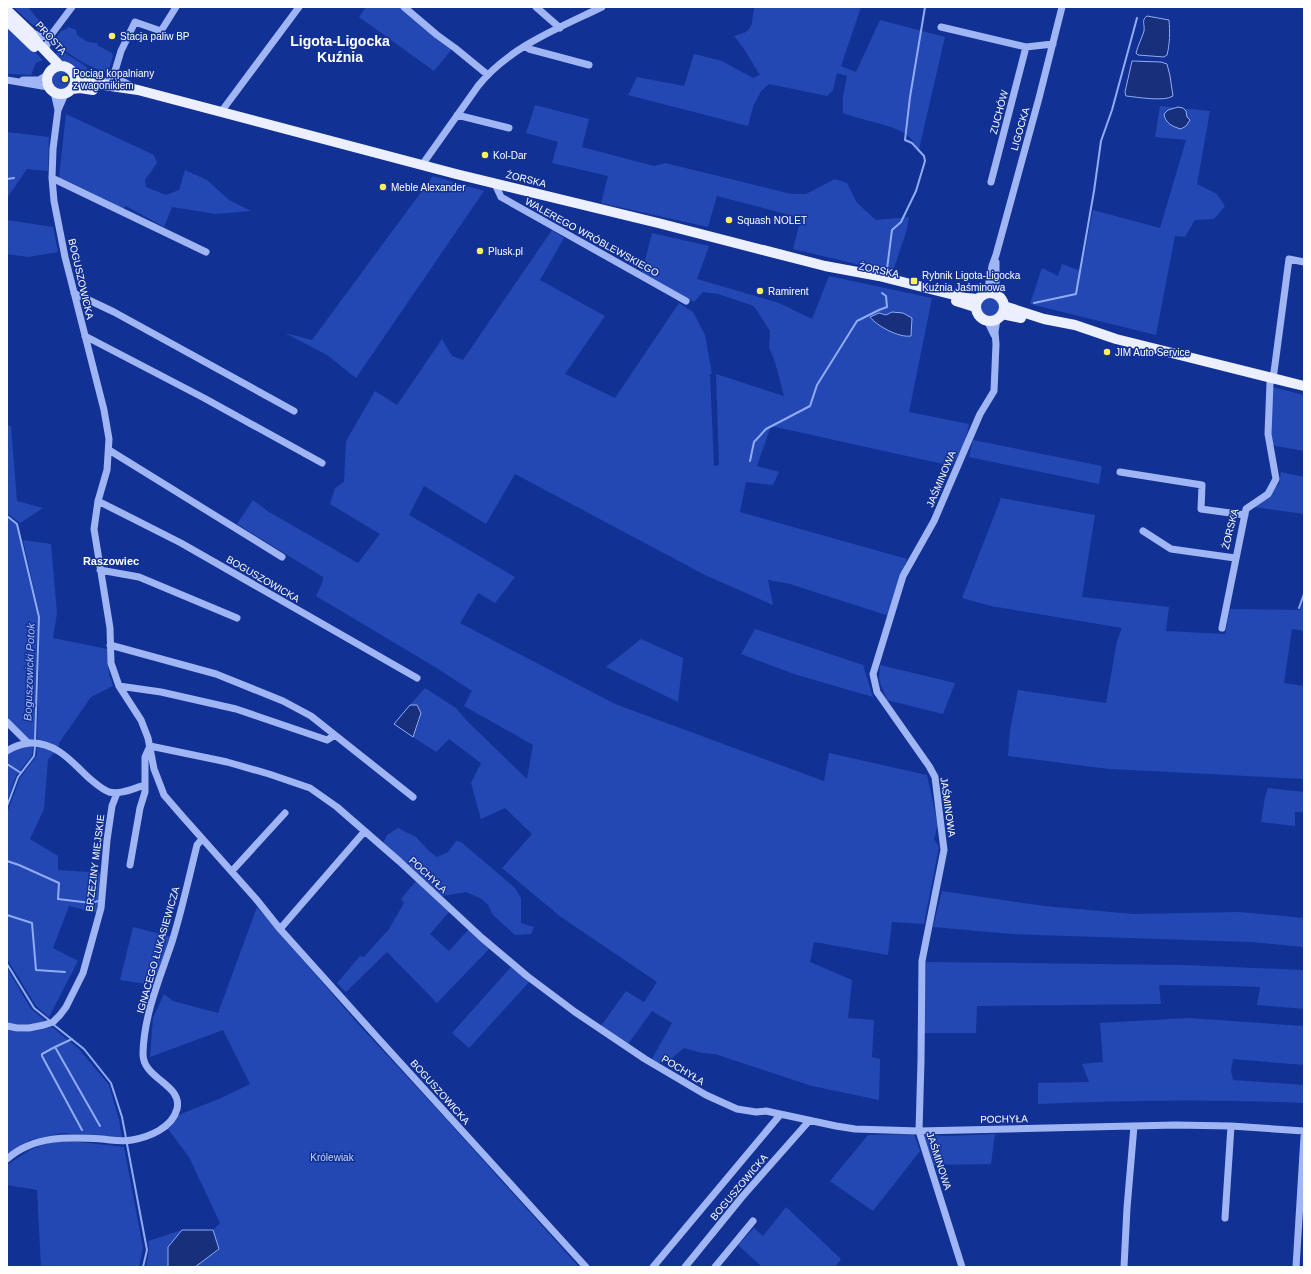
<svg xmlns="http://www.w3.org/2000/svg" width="1311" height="1274" font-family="Arial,sans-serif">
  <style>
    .green { fill: #2348b3 }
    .water { fill: #182f7b; stroke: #91acf6 }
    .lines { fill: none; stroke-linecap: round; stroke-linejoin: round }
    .stream { stroke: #91acf6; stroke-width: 2 }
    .minor { stroke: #a0b5f3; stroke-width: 7 }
    .major { stroke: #ecefff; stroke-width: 10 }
    .poi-dot { fill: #fff062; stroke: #123194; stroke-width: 1.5 }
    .labels { text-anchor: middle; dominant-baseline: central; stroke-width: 3; stroke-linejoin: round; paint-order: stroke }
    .poi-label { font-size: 10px; fill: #fff; stroke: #123194; text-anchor: start }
    .street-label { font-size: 10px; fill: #fff; stroke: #123194 }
    .park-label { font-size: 10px; fill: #c7d5fd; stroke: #123194 }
    .neighbourhood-label { font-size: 11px; font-weight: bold; fill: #fff; stroke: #123194 }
    .water-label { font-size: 11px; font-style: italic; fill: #acc0fa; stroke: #123194 }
    .district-label { font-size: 14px; font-weight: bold; fill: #fff; stroke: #123194 }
  </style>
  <rect width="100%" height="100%" fill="#123194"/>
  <path class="green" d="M 13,7 L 28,7 L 41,23 L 49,28 L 45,32 L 41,32 Z
    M 366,7 L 401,7 L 452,49 L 434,71 L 359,17 Z
    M 755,7 L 861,7 L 841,66 L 856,72 L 880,20 L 945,37 L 919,149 C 915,144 912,139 907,135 C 897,126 858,119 843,113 L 843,96 L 847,76 L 837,73 L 833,90 L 827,96 L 769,84 L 761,91 L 753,107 L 748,126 L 628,95 L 637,77 L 684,86 L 694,54 L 722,61 L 753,78 L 760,75 L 744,49 L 734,36 C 738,34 744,34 747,31 C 755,25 751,15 755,7 Z
    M 7,25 L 43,60 L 36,63 L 31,75 L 7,74 Z
    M 68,27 L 76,30 L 77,35 L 88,42 L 98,43 L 97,45 L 112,53 L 113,56 L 108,73 C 88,67 70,55 53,42 L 61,31 L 67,29 Z
    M 60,50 L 87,67 L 84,80 C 77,77 76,70 70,66 C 66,62 59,60 53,56 Z
    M52 80a9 9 0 1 1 18 0a9 9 0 1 1-18 0Z
    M 535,105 L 589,119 L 582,147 L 654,166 L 665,163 L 791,194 L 806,194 L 835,179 L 847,183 L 857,203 L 876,220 L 909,217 L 907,229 L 893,271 L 890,272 L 793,249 L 801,218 L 717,196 L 708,227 L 601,203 L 608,176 L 552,163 L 558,142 L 526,133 Z
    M 1160,106 L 1210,111 L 1197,184 L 1217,194 L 1225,206 L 1214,219 L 1195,220 L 1185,237 L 1175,236 L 1156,335 L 1030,304 L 1042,268 L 1058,276 L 1062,264 L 1081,271 L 1093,210 L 1160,228 L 1186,140 L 1155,137 Z
    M 66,114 L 154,155 L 157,163 L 145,180 L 146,187 L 166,195 L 179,190 L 185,170 L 207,180 L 229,200 L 251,211 L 216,214 L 172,207 L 164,227 L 126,206 L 123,209 L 59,178 Z
    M 7,132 L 49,137 L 48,171 L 27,169 L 7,198 Z
    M 433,176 L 484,191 L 356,378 L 327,355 L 285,333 L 312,340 Z
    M 7,220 L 53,227 L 58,252 L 28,257 L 7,254 Z
    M 552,230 L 564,238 L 540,280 L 605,316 L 565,374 L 615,398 L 679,303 L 693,312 L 705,335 L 712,374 L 710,374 L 714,466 L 719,465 L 716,374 L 784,396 L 775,362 L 769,347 L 770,331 L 754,306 L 718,294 L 703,292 L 694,302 L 642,272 L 652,233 L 709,246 L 697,279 L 779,303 L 812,319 L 829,276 L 932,298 L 909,412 L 969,424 L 965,443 L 952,466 L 771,426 L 757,466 L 779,472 L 773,485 L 746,482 L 740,512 L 907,559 L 889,616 L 790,584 L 768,580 L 773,605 L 705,575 L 515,474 L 486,524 L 424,486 L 409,515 L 515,577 L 495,603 L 478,593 L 460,623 L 615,704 L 824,781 L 829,753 L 927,775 L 938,825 L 934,839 L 939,847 L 924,924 L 892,922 L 888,955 L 814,942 L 810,962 L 852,980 L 848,1018 L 874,1020 L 872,1057 L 880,1059 L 879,1100 L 812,1086 L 715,1054 L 702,1053 L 684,1048 L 672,1058 L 658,1063 L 652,1059 L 672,1023 L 652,1011 L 628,1044 L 601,1026 L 626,991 L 644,1002 L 657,982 L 561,917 L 502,868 L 532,834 L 505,808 L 481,819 L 471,783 L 481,763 L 449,739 L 436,752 L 413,737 L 420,719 L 417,705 L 410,705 L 425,688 L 456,708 L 467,721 L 527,779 L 533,745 L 464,706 L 472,691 L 435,667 L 316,596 L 323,581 L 323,577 L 237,524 L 253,500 L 269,512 L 358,563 L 380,534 L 330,504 L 335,488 L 344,482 L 346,441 L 375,391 L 397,405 L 442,339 L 452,356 L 463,360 Z
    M980 306a10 10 0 1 1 20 0a10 10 0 1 1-20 0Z
    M 1272,387 L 1304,395 L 1304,451 L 1275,446 L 1269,442 Z
    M 7,424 L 11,427 L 17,501 L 43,508 L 20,523 L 7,513 Z
    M 973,440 L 1102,466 L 1099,484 L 969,457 Z
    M 1281,472 L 1304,477 L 1304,514 L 1254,507 L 1279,484 Z
    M 1001,498 L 1095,515 L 1082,597 L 1169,607 L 1166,631 L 1225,634 L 1230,609 L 1300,610 L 1304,600 L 1304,631 L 1292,629 L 1284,683 L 1304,686 L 1304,779 L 1109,769 L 1008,756 L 1010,730 L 1018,690 L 1106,703 L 1117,641 L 1122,628 L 991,606 L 962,598 Z
    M 7,516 L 17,524 L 39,617 L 39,631 L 37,631 L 34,741 L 30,741 L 7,720 Z
    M 23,540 L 51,544 L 57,613 L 53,638 L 107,649 L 109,674 L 113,686 L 91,697 L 59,743 L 59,747 L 37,741 L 40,616 Z
    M 755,629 L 863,665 L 873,697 L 794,674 L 741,654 Z
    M 641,639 L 683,658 L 678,702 L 606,667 Z
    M 880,665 L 955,683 L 943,714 L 887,700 L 879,680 Z
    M 33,745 L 32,755 L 16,776 L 7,801 L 7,755 L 15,749 Z
    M 37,746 L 49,747 L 55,752 L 48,759 L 44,809 L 30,839 L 58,856 L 58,870 L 102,873 L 97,913 L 69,906 L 53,948 L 78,961 L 49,1017 L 36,1006 L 7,959 L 7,813 L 20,778 L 37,755 Z
    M 1268,788 L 1304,792 L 1304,812 L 1295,812 L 1295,826 L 1261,822 L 1265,797 Z
    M 398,828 L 416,837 L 430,852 L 437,857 L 448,852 L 456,841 L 461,842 L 515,888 L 521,898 L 521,923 L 534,927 L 531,934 L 515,935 L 493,915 L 488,905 L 482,899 L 466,892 L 442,896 L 383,843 L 387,835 Z
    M 416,881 L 449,912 L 430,934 L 449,951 L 469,929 L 490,948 L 437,1003 L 387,952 L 346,992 L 337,983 L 360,956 L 364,957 L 389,929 L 404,903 L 401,899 Z
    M 942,891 L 1044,906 L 1133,914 L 1240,912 L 1304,918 L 1304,947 L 1250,942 L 1012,934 L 933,927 Z
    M 257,907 L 359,1025 L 437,1109 L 579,1267 L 195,1267 L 219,1250 L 213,1230 L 220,1223 L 189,1157 L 168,1129 L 176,1116 L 221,1098 L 250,1084 L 223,1030 L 150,1057 L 153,1018 L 164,994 L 173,1001 L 218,1013 Z
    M 133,927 L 172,937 L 154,987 L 153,985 L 120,980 Z
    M 926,962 L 1183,965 L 1304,970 L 1304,1009 L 1257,1005 L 1260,987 L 1235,986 L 1159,985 L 1161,1004 L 977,1006 L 976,1033 L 924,1033 Z
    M 511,967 L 530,981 L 469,1048 L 452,1033 Z
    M 7,968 L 31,1009 L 47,1022 L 27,1026 L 7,1023 Z
    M 1189,1018 L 1304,1026 L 1304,1065 L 1233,1059 L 1231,1071 L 1233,1080 L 1304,1085 L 1304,1103 C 1215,1099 1127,1100 1038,1104 L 1038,1083 L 1089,1082 L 1082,1064 L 1103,1062 L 1100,1023 Z
    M 52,1027 L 79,1049 L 109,1085 L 119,1120 L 122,1138 L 63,1133 L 30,1140 L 7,1154 L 7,1030 C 23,1034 37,1031 52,1027 Z
    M 914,1134 L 920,1151 L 873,1211 L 830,1181 L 868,1135 Z
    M 995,1134 L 991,1164 L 933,1165 L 922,1135 L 951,1136 Z
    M 70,1141 L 124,1147 L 143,1248 L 139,1267 L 41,1267 L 37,1190 L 7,1185 L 7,1165 L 30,1150 L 48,1143 Z
    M 786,1207 L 841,1259 L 835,1267 L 759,1267 L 760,1265 L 738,1245 L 754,1228 L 763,1236 Z
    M 182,1230 L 168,1247 L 168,1267 L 146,1267 L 149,1250 L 148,1241 Z"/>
  <path class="water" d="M 1147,16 L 1169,20 C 1170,32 1170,43 1167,55 L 1164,57 L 1138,55 L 1136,53 C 1138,45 1142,38 1144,31 C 1145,24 1141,20 1147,16 Z
    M 1132,61 L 1161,62 L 1167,64 L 1170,76 L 1173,96 C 1164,102 1137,97 1126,96 L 1125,92 Z
    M 1178,107 L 1183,108 L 1186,111 L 1187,117 L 1190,120 L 1186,126 L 1181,129 C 1173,127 1165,123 1164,114 L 1168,110 Z
    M 892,312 L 903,313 L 912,318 L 911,336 C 899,338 877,326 870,317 L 879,313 L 886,315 Z
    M 410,705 L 417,705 L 421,713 L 413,737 L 394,724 Z
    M 182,1230 L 213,1230 L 219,1249 L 195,1267 L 168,1267 L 168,1247 Z"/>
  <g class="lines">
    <path class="stream" d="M 7,179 L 14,178
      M 887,269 L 892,230 L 901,222 L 916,191 L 925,161 L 924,156 L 912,143 L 905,140 L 910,97 L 925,7
      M 1034,303 L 1076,294 L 1094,191 L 1101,141 L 1112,110 L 1137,18
      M 750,461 L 754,442 L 766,429 L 810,406 L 817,385 L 857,321 L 879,310 L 887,307 L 886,296 L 882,293
      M 7,516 L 17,524 L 39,617 L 35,740
      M 1299,608 L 1304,594
      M 7,764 L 21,773
      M 7,806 L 18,777 L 34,756 L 35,747
      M 7,861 L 19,865 L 59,883 L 58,899 L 91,903 L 98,901
      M 7,915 L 32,923 L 36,970 L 65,972
      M 7,964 L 34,1008 L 49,1020
      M 54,1025 L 84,1049 L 111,1083 L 122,1117 L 126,1138
      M 72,1039 L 55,1047 L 100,1126
      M 55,1047 L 42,1054 L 42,1056 L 82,1130
      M 127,1144 L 147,1250 L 143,1267"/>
    <path class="minor" d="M 404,7 L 437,35 L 455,48 L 488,75
      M 536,7 L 560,28
      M 941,27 L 1026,47 L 1053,44
      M 31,32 L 41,37 L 51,35
      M 526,46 L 529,49 L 589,65
      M 45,50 L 51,35 L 72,7
      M 115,71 L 119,79 L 133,87
      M 7,80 L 48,87
      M 23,80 L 39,80 L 47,75
      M 104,85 L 115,71 L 121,51 L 135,22 L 161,31 L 176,7
      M 54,92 L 58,110
      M 65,94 L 58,110 L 53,149 L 52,178 L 54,201 L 65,257 L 104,410 L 109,439 L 107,470 L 98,501 L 94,529 L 110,628 L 111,663 L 119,686 L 141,720 L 148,738 L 154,769 L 161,787 L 164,795 L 183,817 L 256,899 L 280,929 L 376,1036 L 586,1267
      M 221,112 L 299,7
      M 457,115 L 509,128
      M 422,165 L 478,86 C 509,47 559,28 602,7
      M 52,178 L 206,252
      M 991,182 L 1026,47
      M 495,184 L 501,197 L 686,301
      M 74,293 L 114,312 L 294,411
      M 987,293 L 992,266 L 996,255 L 1039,98 L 1062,7
      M 996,294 L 996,262
      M 987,320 L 994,335
      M 85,336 L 204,398 L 322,463
      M 109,450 L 282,557
      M 1120,472 L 1202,485 L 1201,509 L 1245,515
      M 98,501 L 181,543 L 417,678
      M 1143,531 L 1171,549 L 1235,558
      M 100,570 L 139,577 L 237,618
      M 1222,628 L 1246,509 L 1268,494 L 1276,479 L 1268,434 L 1270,383 L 1274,372 L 1289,259 L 1304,262
      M 110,645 L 216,674 L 283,701 L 311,716 L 413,797
      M 119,686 L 161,692 L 236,709 L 327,740 L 335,735
      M 7,722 L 28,743
      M 150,746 L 227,762 L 269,774 L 310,788 L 337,807 L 399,861 L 482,938 L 527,976 L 575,1012 L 645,1059 L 706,1095 L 737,1109 L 756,1112 L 766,1111 L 836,1126 L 855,1129 L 919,1131 L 1175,1125 L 1231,1126 L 1304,1131
      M 7,751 C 14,746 22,744 30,743 C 56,742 72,762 89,778 C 95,783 101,789 109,792 C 121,795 134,788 145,785
      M 130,865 L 140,808 L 145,792 L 145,757 L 150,746
      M 232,871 L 285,813
      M 280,929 L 364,832
      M 7,1026 L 17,1028 L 29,1028 L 44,1025 L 53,1022 L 60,1015 L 66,1007 L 83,973 L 101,908 L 107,840 L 112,806 L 117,793
      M 7,1159 C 34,1135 69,1137 102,1139 C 112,1140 122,1142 132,1140 C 149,1137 172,1128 177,1109 C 183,1084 142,1079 143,1053 C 144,1014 160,978 172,942 C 182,910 189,877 197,845 L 202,839
      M 1225,1218 L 1231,1126
      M 653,1267 L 780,1115
      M 685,1267 L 742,1197 L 809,1121
      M 715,1267 L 753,1221
      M 962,1267 L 919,1131 L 921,1061 L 922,961 L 944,850 L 935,777 L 929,766 L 877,692 L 873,674 L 903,576 L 934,521 L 980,414 L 994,391 L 996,344 L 995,332 L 997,319
      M 1124,1267 L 1127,1208 L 1134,1126
      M 1296,1267 L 1304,1137"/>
    <path class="major" d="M 7,10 L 30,32 L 37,42 L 60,66
      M 7,21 L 34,47
      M47 80a14 14 0 1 1 28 0a14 14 0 1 1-28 0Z
      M 74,76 L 84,82 L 138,90 L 456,174 L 658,223 L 825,266 L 879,276 L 966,298 L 978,299
      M 72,89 L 80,88 L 93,90
      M976 307a14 14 0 1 1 28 0a14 14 0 1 1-28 0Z
      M 956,301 L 975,307
      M 1004,306 L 1044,319 L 1075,325 L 1116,339 L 1304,386
      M 1002,314 L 1021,318"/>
  </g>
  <g class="poi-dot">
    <circle cx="112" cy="36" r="4"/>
    <circle cx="65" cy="79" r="4"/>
    <circle cx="485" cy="155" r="4"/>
    <circle cx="383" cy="187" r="4"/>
    <circle cx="729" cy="220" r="4"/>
    <circle cx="480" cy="251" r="4"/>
    <rect x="910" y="277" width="8" height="8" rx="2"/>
    <circle cx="760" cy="291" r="4"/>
    <circle cx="1107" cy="352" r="4"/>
  </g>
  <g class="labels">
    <g class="poi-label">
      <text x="120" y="36">Stacja paliw BP</text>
      <text x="73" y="73">Pociąg kopalniany<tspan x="73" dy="12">z wagonikiem</tspan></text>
      <text x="493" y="155">Kol-Dar</text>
      <text x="391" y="187">Meble Alexander</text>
      <text x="737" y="220">Squash NOLET</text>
      <text x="488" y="251">Plusk.pl</text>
      <text x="922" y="275">Rybnik Ligota-Ligocka<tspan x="922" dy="12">Kuźnia Jaśminowa</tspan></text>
      <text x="768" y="291">Ramirent</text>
      <text x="1115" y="352">JIM Auto Service</text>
    </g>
    <g class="street-label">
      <text transform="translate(51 38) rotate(48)">PROSTA</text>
      <text transform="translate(999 112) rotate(-75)">ZUCHÓW</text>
      <text transform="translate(1020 129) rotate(-74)">LIGOCKA</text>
      <text transform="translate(526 179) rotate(14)">ŻORSKA</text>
      <text transform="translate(592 237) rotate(29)">WALEREGO WRÓBLEWSKIEGO</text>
      <text transform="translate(879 270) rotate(12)">ŻORSKA</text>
      <text transform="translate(81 279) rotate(77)">BOGUSZOWICKA</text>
      <text transform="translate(941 479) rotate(-67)">JAŚMINOWA</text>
      <text transform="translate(1230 529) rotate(-76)">ŻORSKA</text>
      <text transform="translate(263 579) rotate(30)">BOGUSZOWICKA</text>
      <text transform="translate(948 807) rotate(82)">JAŚMINOWA</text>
      <text transform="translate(95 863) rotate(-83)">BRZEZINY MIEJSKIE</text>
      <text transform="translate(428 875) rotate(43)">POCHYŁA</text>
      <text transform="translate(158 950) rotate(-74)">IGNACEGO ŁUKASIEWICZA</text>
      <text transform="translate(683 1070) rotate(31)">POCHYŁA</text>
      <text transform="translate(440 1092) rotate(48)">BOGUSZOWICKA</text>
      <text transform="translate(1004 1119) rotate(-1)">POCHYŁA</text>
      <text transform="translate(939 1161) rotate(72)">JAŚMINOWA</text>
      <text transform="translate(739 1187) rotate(-50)">BOGUSZOWICKA</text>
    </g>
    <g class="park-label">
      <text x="332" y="1157">Królewiak</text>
    </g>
    <g class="neighbourhood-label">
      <text x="111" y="561">Raszowiec</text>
    </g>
    <g class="water-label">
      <text transform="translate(29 672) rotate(-88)">Boguszowicki Potok</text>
    </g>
    <g class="district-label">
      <text x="340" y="41">Ligota-Ligocka<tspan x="340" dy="16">Kuźnia</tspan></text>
    </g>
  </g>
  <rect width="1311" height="1274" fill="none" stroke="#ffffff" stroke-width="16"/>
</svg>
